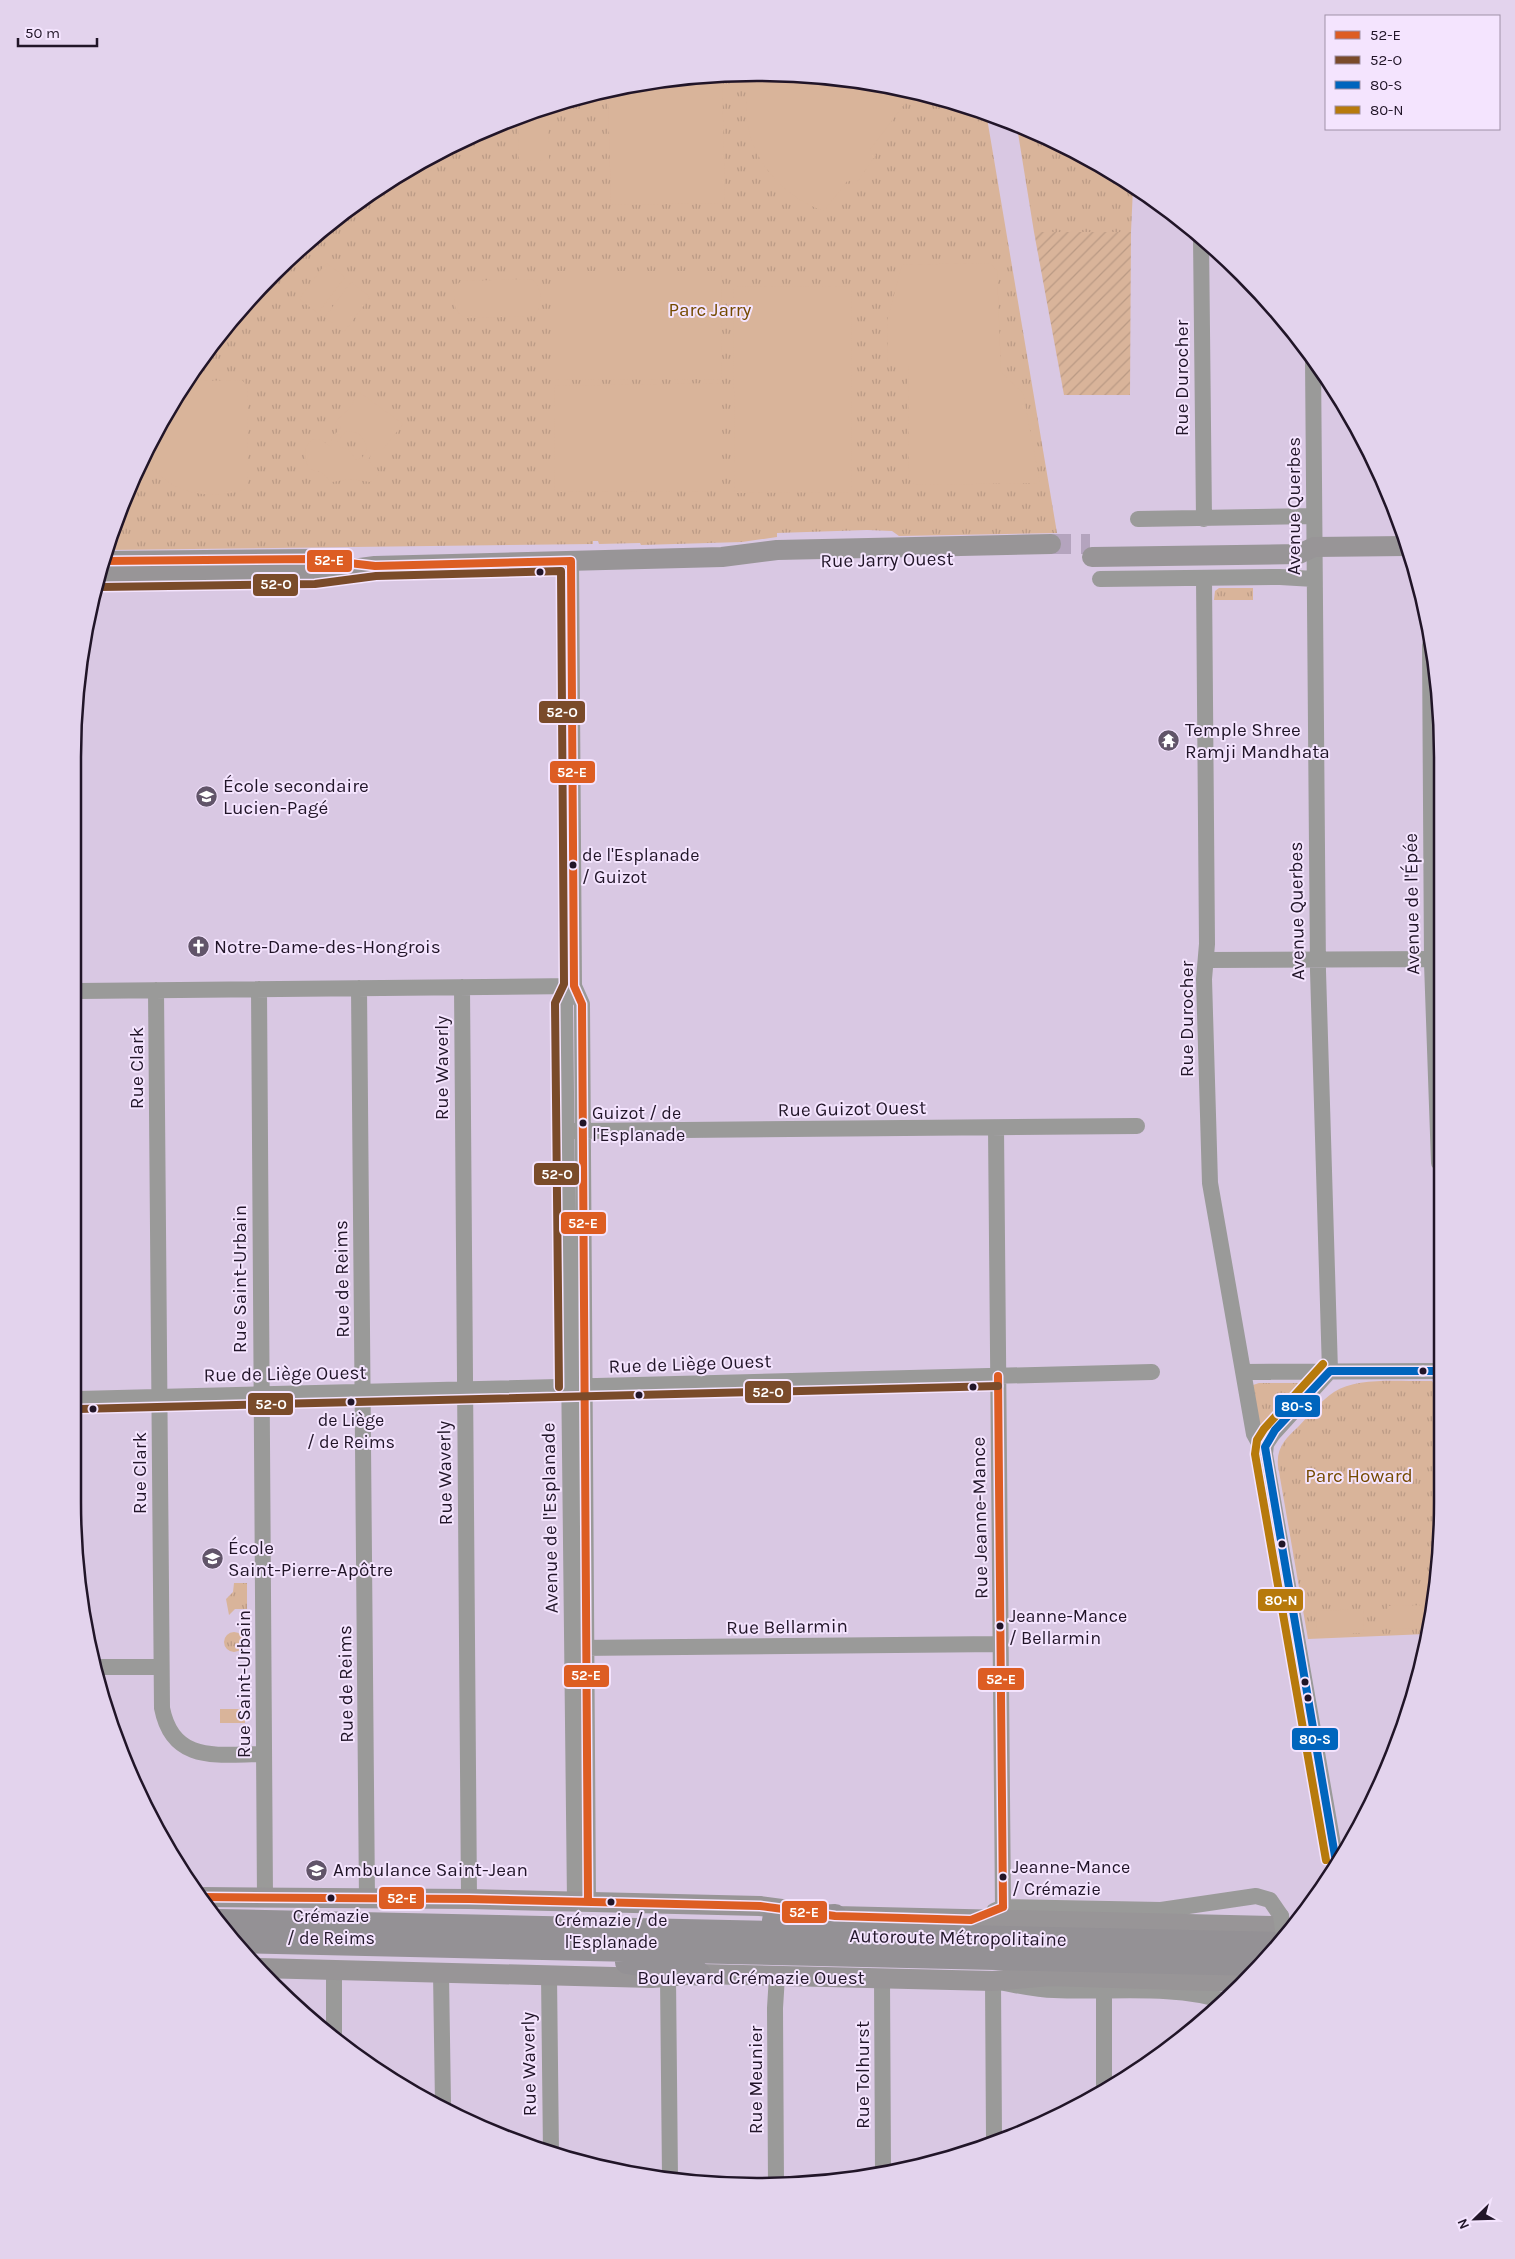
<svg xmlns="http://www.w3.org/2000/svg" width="1515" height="2259" font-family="Karla,sans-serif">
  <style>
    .grass { fill: url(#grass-tufts) }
    .garden { fill: url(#garden-furrows) }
    .pitch { fill: #d9b49a; fill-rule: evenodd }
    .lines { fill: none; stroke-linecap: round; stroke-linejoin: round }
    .major-tunnel { stroke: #b4a4be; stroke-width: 20; stroke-dasharray: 20 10; stroke-linecap: butt }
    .minor { stroke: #9a9a99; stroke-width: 16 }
    .major { stroke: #989597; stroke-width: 20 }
    .highway { stroke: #949195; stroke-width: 24 }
    .minor-bridge { stroke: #9a9a99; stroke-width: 16 }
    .bus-1-casing { stroke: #f4e4fe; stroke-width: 11 }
    .bus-2-casing { stroke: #f4e4fe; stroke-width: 11 }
    .bus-3-casing { stroke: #f4e4fe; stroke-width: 11 }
    .bus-4-casing { stroke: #f4e4fe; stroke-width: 11 }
    .bus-1 { stroke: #dd5d23; stroke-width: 8 }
    .bus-2 { stroke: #7a4b2a; stroke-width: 8 }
    .bus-3 { stroke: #0065bd; stroke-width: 8 }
    .bus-4 { stroke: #b77a0c; stroke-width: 8 }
    .bus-dot { fill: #211528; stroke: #f4e4fe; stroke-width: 2 }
    .labels { text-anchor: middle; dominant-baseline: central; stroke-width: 4; stroke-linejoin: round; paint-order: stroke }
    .bus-label { font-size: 18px; fill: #211528; stroke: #f4e4fe; text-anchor: start }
    .park-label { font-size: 19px; fill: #744a00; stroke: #f4e4fe }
    .street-label { font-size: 19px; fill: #211528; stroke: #f4e4fe }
    .poi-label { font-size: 19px; fill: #211528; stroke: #f4e4fe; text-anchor: start }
    .rim { fill: none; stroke: #211528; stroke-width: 2.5 }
    .line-badge { stroke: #f4e4fe; stroke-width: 2 }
    .badge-label { font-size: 14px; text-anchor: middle; font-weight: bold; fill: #fff }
  </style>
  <defs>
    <pattern id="grass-tufts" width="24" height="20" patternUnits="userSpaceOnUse" patternTransform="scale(1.25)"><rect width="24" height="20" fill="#d9b49a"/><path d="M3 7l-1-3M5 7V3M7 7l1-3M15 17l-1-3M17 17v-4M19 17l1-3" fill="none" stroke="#ba9a85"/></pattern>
    <pattern id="garden-furrows" width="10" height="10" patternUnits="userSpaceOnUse" patternTransform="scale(1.25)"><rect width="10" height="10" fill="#d9b49a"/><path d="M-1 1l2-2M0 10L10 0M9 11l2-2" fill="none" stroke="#ba9a85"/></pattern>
  </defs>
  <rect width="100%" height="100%" fill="#d9c8e3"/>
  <path class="grass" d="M 713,74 L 847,78 L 986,112 L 1057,533 L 899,536 L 892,531 L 867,530 L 777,533 L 777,537 L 742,542 L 641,545 L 640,543 L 599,544 L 598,541 L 593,541 L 593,544 L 106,550 L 109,538 L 143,455 L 243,306 L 341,214 L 455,143 L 580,96 Z
    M 1017,127 L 1100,164 L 1133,188 L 1131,232 L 1034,232 Z
    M 1219,588 L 1253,588 L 1253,600 L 1214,600 L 1215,591 Z
    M 1432,1381 L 1436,1388 L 1437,1591 L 1427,1634 L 1308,1639 L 1278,1466 C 1276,1448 1286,1438 1298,1427 C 1309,1415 1321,1401 1334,1392 C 1358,1376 1404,1382 1432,1381 Z
    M 1259,1383 L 1301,1383 L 1259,1428 L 1253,1385 Z
    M 234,1583 L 247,1583 L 247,1609 L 235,1609 L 229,1615 L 226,1599 L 233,1592 Z
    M224 1642a10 10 0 1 1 20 0a10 10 0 1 1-20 0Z"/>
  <path class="garden" d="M 1034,232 L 1131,232 L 1130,395 L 1064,395 Z"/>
  <path class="pitch" d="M 713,74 L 722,74 L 725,203 L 611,205 L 608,91 Z
    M 751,75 C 791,77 871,72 903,96 L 905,103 L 870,150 L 876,155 L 855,185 L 848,180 L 824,211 C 769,192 732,134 751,75 Z
    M 548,108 L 549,160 L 519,161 L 518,119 Z
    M 326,263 L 345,277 L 318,313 L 299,299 Z
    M 974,263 L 990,264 L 997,270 L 1001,372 L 1023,393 L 1040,483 L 915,485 L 909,479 L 908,365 L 888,365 L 887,321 L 902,265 Z
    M 554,271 L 721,271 L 722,379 L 554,380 Z
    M 527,279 L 533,280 C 543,289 543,307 534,316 L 467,318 C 453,314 454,301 454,288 L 461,281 Z
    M 351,282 L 370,297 L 344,332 L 325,317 Z
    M 851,286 L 852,492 L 735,493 L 733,287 Z
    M 242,380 L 247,386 L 248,488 C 209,503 165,493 143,455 L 193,381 Z
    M 722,383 L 722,491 L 555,492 L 554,386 Z
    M 359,392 L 403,424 L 384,448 L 375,449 L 368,460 L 379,472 L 377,478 L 370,482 L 351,479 L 332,482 C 328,480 324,473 320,472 C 316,470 313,472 309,467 C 302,459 304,438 318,439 C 324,440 327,445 331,447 L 332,438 L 341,427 L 335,423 L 351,406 ZM 345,432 C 358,430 366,437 367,450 L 362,458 L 356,460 L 349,450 L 337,446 L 337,442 Z
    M 1427,1605 L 1427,1628 L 1388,1629 L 1388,1606 Z
    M 1363,1609 L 1364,1633 L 1317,1635 L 1316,1611 Z
    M 220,1709 L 245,1709 L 245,1723 L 220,1723 Z"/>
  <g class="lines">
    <path class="major-tunnel" d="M 1051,544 L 1090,544"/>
    <path class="minor" d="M 1201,237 L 1204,519
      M 1313,359 L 1318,971 L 1330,1371 L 1272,1435 L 1266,1444 L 1265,1454 L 1335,1856 L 1333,1862
      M 1138,519 L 1314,516
      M 571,561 L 574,986 L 582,1004 L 588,1902
      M 1204,578 L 1207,944 L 1204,979 L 1210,1183 L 1254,1434 L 1265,1454
      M 1100,579 L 1280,577 L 1314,579
      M 1430,645 L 1432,963 L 1439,1163
      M 1206,960 L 1440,959
      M 574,986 L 565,1003 L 575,1902
      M 462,987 L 469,1899
      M 359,988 L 367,1900
      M 259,989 L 265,1898
      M 156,990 L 162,1708 C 173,1765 220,1754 264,1754
      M 78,991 L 574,986
      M 996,1128 L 1003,1907
      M 574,1131 L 1137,1126
      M 1243,1372 L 1438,1371
      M 78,1399 L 1152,1372
      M 577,1648 L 1001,1644
      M 96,1667 L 161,1667
      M 994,1911 L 1003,1907 L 1161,1910 L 1256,1896 L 1270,1900 L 1281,1916
      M 334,1970 L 334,2039
      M 441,1973 L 443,2104
      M 549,1975 L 551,2153
      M 668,1977 L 670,2178
      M 882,1978 L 883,2172
      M 1104,1992 L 1104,2092
      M 994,2138 L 993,1981 C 1013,1984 1034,1990 1054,1990 C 1109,1993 1171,1984 1225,2001
      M 776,2185 L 775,2008 L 777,1976"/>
    <path class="major" d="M 1092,557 L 1299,554 L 1314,547 L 1406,546
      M 103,561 L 315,559 L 343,562
      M 100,577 L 315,574 L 375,566 L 722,557 L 777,550 L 1051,544
      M 200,1897 L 469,1899 L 760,1906 L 835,1916 L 1275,1926
      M 258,1968 L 652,1978 L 699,1974 L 993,1981 L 1050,1976 L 1244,1982"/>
    <path class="highway" d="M 774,1920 L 835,1916
      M 218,1921 L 1278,1944
      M 233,1941 L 1262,1964
      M 627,1962 L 699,1974"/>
    <path class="minor-bridge" d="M 1281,1916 L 1284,1936"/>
    <defs>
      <path id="bus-1" d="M 103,561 L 315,559 L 375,566 L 571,561 L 574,986 L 582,1004 L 588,1902
        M 998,1376 L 1003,1907
        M 200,1897 L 469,1899 L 760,1906 L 835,1916 L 971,1920 L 1003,1907"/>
      <path id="bus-2" d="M 100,587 L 315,584 L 376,576 L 561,571 L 564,984 L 555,1003 L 559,1387
        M 78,1409 L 998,1386"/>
      <path id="bus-3" d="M 1335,1856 L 1265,1447 L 1275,1430 L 1330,1371 L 1438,1371"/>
      <path id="bus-4" d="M 1323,1364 L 1264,1429 L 1257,1440 L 1255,1454 L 1326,1860"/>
    </defs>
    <use href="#bus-1" class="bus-1-casing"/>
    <use href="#bus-2" class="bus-2-casing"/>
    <use href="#bus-3" class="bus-3-casing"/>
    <use href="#bus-4" class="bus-4-casing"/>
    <use href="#bus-1" class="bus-1"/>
    <use href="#bus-2" class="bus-2"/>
    <use href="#bus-3" class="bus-3"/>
    <use href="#bus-4" class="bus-4"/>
  </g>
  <defs>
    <symbol id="temple-disc" viewBox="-11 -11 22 22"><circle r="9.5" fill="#615469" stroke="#f4e4fe"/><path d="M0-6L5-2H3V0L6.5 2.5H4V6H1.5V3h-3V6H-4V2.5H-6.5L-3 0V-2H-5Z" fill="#fff"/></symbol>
    <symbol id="school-disc" viewBox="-11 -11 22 22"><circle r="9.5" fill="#615469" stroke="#f4e4fe"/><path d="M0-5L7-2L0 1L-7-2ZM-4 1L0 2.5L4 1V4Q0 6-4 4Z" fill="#fff"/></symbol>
    <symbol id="church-disc" viewBox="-11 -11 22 22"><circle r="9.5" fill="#615469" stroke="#f4e4fe"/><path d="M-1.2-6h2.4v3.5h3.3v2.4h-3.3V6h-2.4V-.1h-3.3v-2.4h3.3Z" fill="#fff"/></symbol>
    <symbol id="university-disc" viewBox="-11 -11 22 22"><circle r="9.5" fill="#615469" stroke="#f4e4fe"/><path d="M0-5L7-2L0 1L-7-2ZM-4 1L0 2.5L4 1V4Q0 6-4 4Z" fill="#fff"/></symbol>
  </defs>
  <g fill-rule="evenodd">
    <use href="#temple-disc" x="1156" y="728" width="25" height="25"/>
    <use href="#school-disc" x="194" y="784" width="25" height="25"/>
    <use href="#church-disc" x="186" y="934" width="25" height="25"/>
    <use href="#school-disc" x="200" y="1546" width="25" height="25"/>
    <use href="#university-disc" x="304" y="1858" width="25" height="25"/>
  </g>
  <g class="bus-dot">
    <circle cx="540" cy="572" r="4.5"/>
    <circle cx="573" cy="865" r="4.5"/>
    <circle cx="583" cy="1123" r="4.5"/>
    <circle cx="1423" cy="1371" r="4.5"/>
    <circle cx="973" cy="1387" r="4.5"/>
    <circle cx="639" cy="1395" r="4.5"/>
    <circle cx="351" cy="1402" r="4.5"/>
    <circle cx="93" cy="1409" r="4.5"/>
    <circle cx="1282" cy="1544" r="4.5"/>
    <circle cx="1000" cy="1626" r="4.5"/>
    <circle cx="1305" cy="1682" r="4.5"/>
    <circle cx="1308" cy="1698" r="4.5"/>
    <circle cx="1003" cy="1877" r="4.5"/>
    <circle cx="331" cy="1898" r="4.5"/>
    <circle cx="611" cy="1902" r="4.5"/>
  </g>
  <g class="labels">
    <g class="bus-label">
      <text x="582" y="855">de l'Esplanade<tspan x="582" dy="22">/ Guizot</tspan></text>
      <text x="592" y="1113">Guizot / de<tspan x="592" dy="22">l'Esplanade</tspan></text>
      <text x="351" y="1420" text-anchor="middle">de Liège<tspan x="351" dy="22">/ de Reims</tspan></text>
      <text x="1009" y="1616">Jeanne-Mance<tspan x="1009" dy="22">/ Bellarmin</tspan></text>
      <text x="1012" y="1867">Jeanne-Mance<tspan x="1012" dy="22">/ Crémazie</tspan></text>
      <text x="331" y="1916" text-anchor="middle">Crémazie<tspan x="331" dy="22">/ de Reims</tspan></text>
      <text x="611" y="1920" text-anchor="middle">Crémazie / de<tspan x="611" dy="22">l'Esplanade</tspan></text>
    </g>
    <g class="park-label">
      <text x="710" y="310">Parc Jarry</text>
      <text x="1359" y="1476">Parc Howard</text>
    </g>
    <g class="street-label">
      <text transform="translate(1182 378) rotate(-90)">Rue Durocher</text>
      <text transform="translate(1294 506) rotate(-90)">Avenue Querbes</text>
      <text transform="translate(887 560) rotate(-1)">Rue Jarry Ouest</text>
      <text transform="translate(1412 904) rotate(-91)">Avenue de l'Épée</text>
      <text transform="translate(1297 911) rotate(-91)">Avenue Querbes</text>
      <text transform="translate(1187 1019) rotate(-90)">Rue Durocher</text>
      <text transform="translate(137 1068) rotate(-90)">Rue Clark</text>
      <text transform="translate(442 1068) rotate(-90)">Rue Waverly</text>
      <text transform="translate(852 1109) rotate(-1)">Rue Guizot Ouest</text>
      <text transform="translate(240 1279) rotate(-90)">Rue Saint-Urbain</text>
      <text transform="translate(342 1279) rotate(-91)">Rue de Reims</text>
      <text transform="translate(690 1364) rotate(-2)">Rue de Liège Ouest</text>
      <text transform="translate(285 1374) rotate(-1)">Rue de Liège Ouest</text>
      <text transform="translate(140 1473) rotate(-90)">Rue Clark</text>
      <text transform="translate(445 1473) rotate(-91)">Rue Waverly</text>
      <text transform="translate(550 1518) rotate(-91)">Avenue de l'Esplanade</text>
      <text transform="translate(980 1518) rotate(-91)">Rue Jeanne-Mance</text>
      <text transform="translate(787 1627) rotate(-1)">Rue Bellarmin</text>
      <text transform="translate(244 1684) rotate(-90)">Rue Saint-Urbain</text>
      <text transform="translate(346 1684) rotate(-91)">Rue de Reims</text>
      <text transform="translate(958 1938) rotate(1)">Autoroute Métropolitaine</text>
      <text x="751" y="1978">Boulevard Crémazie Ouest</text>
      <text transform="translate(529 2064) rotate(-91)">Rue Waverly</text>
      <text transform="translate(863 2075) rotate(-90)">Rue Tolhurst</text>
      <text transform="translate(756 2080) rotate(-90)">Rue Meunier</text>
    </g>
    <g class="poi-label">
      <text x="1185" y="730">Temple Shree<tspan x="1185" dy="22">Ramji Mandhata</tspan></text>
      <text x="223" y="786">École secondaire<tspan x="223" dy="22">Lucien-Pagé</tspan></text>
      <text x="214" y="947">Notre-Dame-des-Hongrois</text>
      <text x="228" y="1548">École<tspan x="228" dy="22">Saint-Pierre-Apôtre</tspan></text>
      <text x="333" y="1870">Ambulance Saint-Jean</text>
    </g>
  </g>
  <path d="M0 0H1515V2259H0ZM757 81H758A676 676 0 0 1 1434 757V1502A676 676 0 0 1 758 2178H757A676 676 0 0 1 81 1502V757A676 676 0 0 1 757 81Z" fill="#e3d3ed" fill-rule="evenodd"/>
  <path class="rim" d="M757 81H758A676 676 0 0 1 1434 757V1502A676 676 0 0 1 758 2178H757A676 676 0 0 1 81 1502V757A676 676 0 0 1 757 81Z"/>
  <g class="line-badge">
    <rect x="306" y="549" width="47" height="24" rx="5" fill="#dd5d23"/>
    <rect x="252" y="573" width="47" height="24" rx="5" fill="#7a4b2a"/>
    <rect x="538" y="700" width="48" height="24" rx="5" fill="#7a4b2a"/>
    <rect x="549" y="760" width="47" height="24" rx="5" fill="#dd5d23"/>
    <rect x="533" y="1162" width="47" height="24" rx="5" fill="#7a4b2a"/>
    <rect x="560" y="1211" width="47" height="24" rx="5" fill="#dd5d23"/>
    <rect x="744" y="1380" width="48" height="24" rx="5" fill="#7a4b2a"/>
    <rect x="247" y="1392" width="47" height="24" rx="5" fill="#7a4b2a"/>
    <rect x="1274" y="1394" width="47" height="24" rx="5" fill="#0065bd"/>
    <rect x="1257" y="1588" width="47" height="24" rx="5" fill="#b77a0c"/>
    <rect x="563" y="1664" width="47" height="24" rx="5" fill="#dd5d23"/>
    <rect x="977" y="1667" width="48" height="24" rx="5" fill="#dd5d23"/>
    <rect x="1291" y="1727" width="48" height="24" rx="5" fill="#0065bd"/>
    <rect x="378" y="1886" width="47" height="24" rx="5" fill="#dd5d23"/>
    <rect x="781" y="1900" width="47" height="24" rx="5" fill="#dd5d23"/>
  </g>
  <g class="badge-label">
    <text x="329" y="565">52-E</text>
    <text x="276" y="589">52-O</text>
    <text x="562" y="717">52-O</text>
    <text x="572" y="777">52-E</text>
    <text x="557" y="1179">52-O</text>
    <text x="583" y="1228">52-E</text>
    <text x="768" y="1397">52-O</text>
    <text x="271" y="1409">52-O</text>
    <text x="1297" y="1411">80-S</text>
    <text x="1281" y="1605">80-N</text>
    <text x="586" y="1680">52-E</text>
    <text x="1001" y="1684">52-E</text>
    <text x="1315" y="1744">80-S</text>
    <text x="402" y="1903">52-E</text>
    <text x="804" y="1917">52-E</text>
  </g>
  <rect x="1325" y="15" width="175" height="115" fill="#f4e4fe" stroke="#a091a8"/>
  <rect x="1335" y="31" width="25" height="8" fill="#dd5d23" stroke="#a091a8"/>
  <text x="1370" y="40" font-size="15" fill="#211528">52-E</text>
  <rect x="1335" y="56" width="25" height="8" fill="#7a4b2a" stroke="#a091a8"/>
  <text x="1370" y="65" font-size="15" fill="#211528">52-O</text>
  <rect x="1335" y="81" width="25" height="8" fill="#0065bd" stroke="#a091a8"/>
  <text x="1370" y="90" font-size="15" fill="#211528">80-S</text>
  <rect x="1335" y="106" width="25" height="8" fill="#b77a0c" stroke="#a091a8"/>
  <text x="1370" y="115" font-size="15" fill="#211528">80-N</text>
  <g transform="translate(1475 2219) rotate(247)" stroke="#f4e4fe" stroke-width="4" paint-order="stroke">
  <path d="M0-4L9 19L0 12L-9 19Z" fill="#211528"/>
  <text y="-8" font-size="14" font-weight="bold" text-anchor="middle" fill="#211528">N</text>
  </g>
  <path d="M18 38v8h79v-8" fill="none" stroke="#211528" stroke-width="2.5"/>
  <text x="25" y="38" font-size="15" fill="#211528" stroke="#f4e4fe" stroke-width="4" paint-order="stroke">50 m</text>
</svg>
